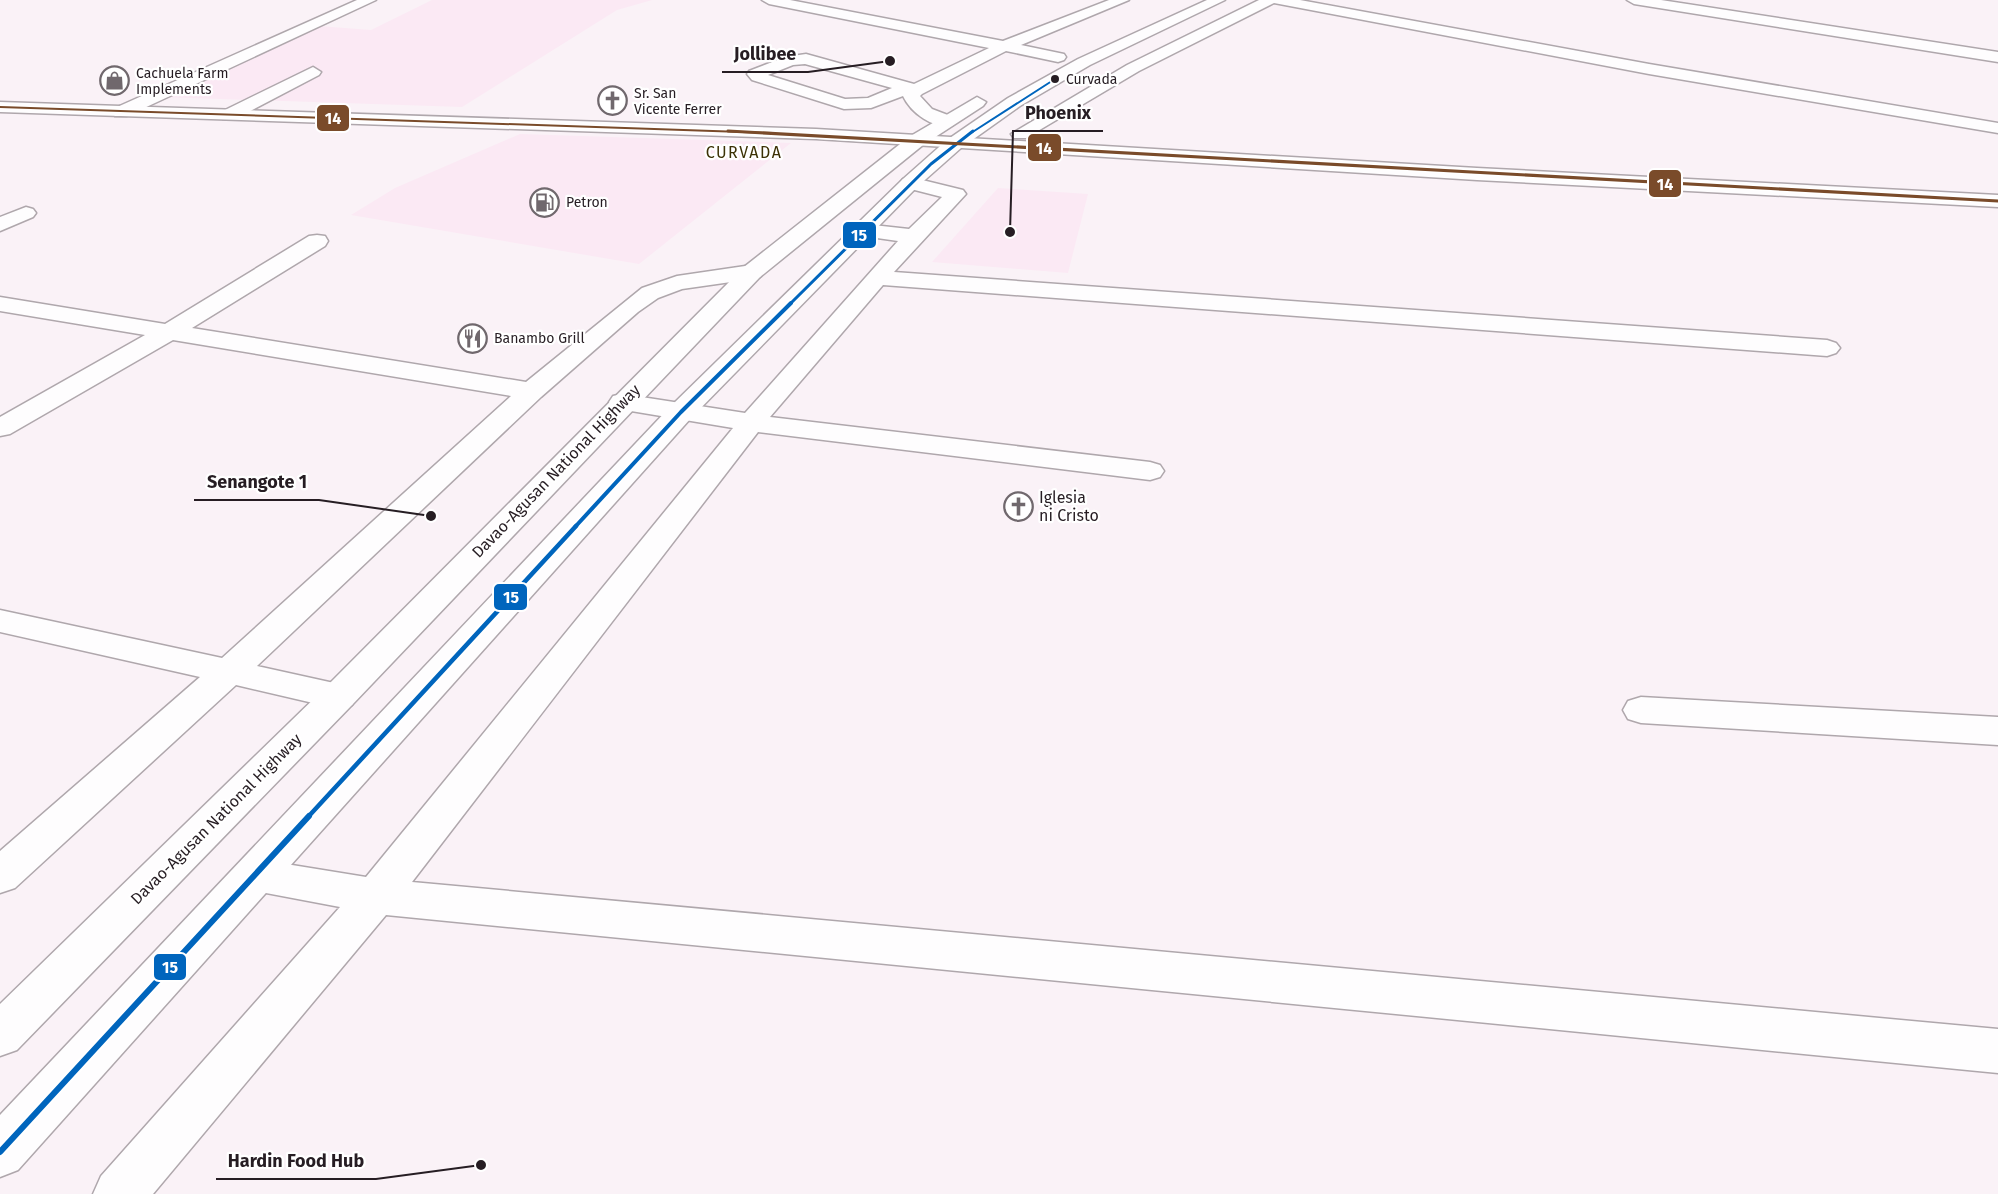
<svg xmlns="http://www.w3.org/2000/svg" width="1998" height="1194" font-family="'Fira Sans',sans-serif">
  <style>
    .built { fill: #fbe9f4 }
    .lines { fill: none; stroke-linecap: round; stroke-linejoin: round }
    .minor-casing { stroke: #afa7ac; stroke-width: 3 }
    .major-casing { stroke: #afa7ac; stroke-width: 3 }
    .highway-casing { stroke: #afa7ac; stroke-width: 3 }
    .minor { fill: #fefdfe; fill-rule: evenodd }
    .major { fill: #fefdfe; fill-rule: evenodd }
    .highway { fill: #fefdfe; fill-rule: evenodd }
    .bus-1-far4-casing { stroke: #fff; stroke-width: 4.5 }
    .bus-1-far3-casing { stroke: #fff; stroke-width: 6 }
    .bus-1-far2-casing { stroke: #fff; stroke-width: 8 }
    .bus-1-far1-casing { stroke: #fff; stroke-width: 9 }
    .bus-1-casing { stroke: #fff; stroke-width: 10 }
    .bus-2-far1-casing { stroke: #fff; stroke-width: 4.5 }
    .bus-2-casing { stroke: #fff; stroke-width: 6 }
    .bus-1-far4 { stroke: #0065bd; stroke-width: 2 }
    .bus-1-far3 { stroke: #0065bd; stroke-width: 3 }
    .bus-1-far2 { stroke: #0065bd; stroke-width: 4 }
    .bus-1-far1 { stroke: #0065bd; stroke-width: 4.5 }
    .bus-1 { stroke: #0065bd; stroke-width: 6 }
    .bus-2-far1 { stroke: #7a4b2a; stroke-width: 2 }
    .bus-2 { stroke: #7a4b2a; stroke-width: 3 }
    .bus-dot { fill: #261d23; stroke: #fff; stroke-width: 2 }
    .labels { text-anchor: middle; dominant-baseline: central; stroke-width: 4.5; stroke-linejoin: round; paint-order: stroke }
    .far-poi-label { font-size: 14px; fill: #261d23; stroke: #fff; text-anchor: start }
    .bus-label { font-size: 14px; fill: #261d23; stroke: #fff; text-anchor: start }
    .far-quarter-label { font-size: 16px; letter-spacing: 1.5px; fill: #3c3106; stroke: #fff }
    .street-label { font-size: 16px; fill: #261d23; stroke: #fff }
    .poi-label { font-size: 16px; fill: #261d23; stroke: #fff; text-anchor: start }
    .leader { fill: none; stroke: #261d23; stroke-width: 2 }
    .callout-dot { fill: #261d23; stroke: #fff; stroke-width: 2 }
    .callout-label { font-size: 18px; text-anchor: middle; font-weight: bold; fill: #261d23; stroke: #fff; stroke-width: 4.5; stroke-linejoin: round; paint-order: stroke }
    .line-badge { stroke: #fff; stroke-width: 2 }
    .badge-label { font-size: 16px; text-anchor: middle; font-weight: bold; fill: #fff }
  </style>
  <rect width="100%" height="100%" fill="#faf2f7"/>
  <path class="built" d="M 432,0 L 652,0 L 617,10 L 462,107 L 161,97 L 319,26 L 371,30 Z
    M 520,134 L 791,143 L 639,264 L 351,215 L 395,188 Z
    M 998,188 L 1088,194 L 1068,273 L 932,262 Z"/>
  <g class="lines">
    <defs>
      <path id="minor" d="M 357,0 L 376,0 L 127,116 L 115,116 L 112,112 L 115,108 Z
        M 762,0 L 790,0 L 1003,41 L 1109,0 L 1129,0 L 1021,45 L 1064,54 L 1066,57 L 1064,60 L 1058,62 L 1006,51 L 922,94 L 920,96 L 932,109 L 953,117 L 956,121 L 953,125 C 934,130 911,113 903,96 L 871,108 L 844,109 L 752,80 L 747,74 L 749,71 L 785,57 L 806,54 L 914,84 L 989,48 L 769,4 ZM 805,64 L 892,88 L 868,98 L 845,99 L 768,75 L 793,65 Z
        M 1259,0 L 1300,0 L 1649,64 L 1998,123 L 1998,133 L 1649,74 L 1274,3 L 1139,71 L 1026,138 L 1014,138 L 1011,134 L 1127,65 Z
        M 1627,0 L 1661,0 L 1998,52 L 1998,62 L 1634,4 Z
        M 313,67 L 321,72 L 319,75 L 235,119 L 223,119 L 220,115 L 223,111 Z
        M 910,177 L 963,190 L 966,194 L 894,272 L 1827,340 L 1836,343 L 1840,348 L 1836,353 L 1827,356 L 883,285 L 770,417 L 1150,462 L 1160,465 L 1164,471 L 1160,477 L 1150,480 L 758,432 L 412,882 L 1998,1029 L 1998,1073 L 386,915 L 153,1194 L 93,1194 L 101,1176 L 340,907 L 240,888 L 234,876 L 240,864 L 255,859 L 366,877 L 733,428 L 613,408 L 609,402 L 613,396 L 622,394 L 745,413 L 898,241 L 856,235 L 853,230 L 856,225 L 864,224 L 909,229 L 942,197 L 903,187 L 900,183 L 903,179 Z
        M 26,207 L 33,209 L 36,213 L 33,217 L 0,231 L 0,217 Z
        M 317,235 L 325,236 L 328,241 L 325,246 L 192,328 L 526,382 L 642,288 L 677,276 L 752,265 L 760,267 L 763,272 L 760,277 L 752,279 L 682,289 L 658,298 L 638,312 L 541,397 L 257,666 L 352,687 L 357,696 L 352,705 L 339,709 L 236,685 L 15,888 L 0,893 L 0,851 L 200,677 L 0,632 L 0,610 L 222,658 L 511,396 L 173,340 L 10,434 L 0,436 L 0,417 L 145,335 L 0,311 L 0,297 L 165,324 L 309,236 Z
        M 1641,697 L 1998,717 L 1998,745 L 1641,723 L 1628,719 L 1623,710 L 1628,701 Z"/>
      <path id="major" d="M 0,102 L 816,129 L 1477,168 L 1998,195 L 1998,207 L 1477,180 L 816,139 L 0,112 Z"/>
      <path id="highway" d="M 1207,0 L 1225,0 L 1090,65 L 1020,106 L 961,148 L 917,187 L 691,418 L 18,1170 L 0,1177 L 0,1115 L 671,406 L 903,179 L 947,140 L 1008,98 L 1078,59 Z
        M 977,97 L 986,102 L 983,106 L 923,145 L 760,277 L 352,705 L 17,1050 L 0,1056 L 0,1004 L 326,687 L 744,267 L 909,137 Z"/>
    </defs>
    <use href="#minor" class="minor-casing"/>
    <use href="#major" class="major-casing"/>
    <use href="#highway" class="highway-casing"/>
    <use href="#minor" class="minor"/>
    <use href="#major" class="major"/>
    <use href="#highway" class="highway"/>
    <defs>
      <path id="bus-1-far4" d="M 971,133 L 1055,79"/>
      <path id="bus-1-far3" d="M 790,304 L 931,164 L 973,131"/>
      <path id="bus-1-far2" d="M 575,527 L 681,412 L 791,303"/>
      <path id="bus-1-far1" d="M 308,817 L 576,526"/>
      <path id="bus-1" d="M 0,1152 L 309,816"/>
      <path id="bus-2-far1" d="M 0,107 L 773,133"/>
      <path id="bus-2" d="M 728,131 L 1998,201"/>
    </defs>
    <use href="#bus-1-far4" class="bus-1-far4-casing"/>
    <use href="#bus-1-far3" class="bus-1-far3-casing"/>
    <use href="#bus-1-far2" class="bus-1-far2-casing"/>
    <use href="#bus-1-far1" class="bus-1-far1-casing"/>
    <use href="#bus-1" class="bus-1-casing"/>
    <use href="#bus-2-far1" class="bus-2-far1-casing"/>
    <use href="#bus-2" class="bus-2-casing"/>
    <use href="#bus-1-far4" class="bus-1-far4"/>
    <use href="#bus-1-far3" class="bus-1-far3"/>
    <use href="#bus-1-far2" class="bus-1-far2"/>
    <use href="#bus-1-far1" class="bus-1-far1"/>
    <use href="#bus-1" class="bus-1"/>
    <use href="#bus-2-far1" class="bus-2-far1"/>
    <use href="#bus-2" class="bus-2"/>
  </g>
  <defs>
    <symbol id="shop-ring" viewBox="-11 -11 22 22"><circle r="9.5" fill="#fff" stroke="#70686d" stroke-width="1.5"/><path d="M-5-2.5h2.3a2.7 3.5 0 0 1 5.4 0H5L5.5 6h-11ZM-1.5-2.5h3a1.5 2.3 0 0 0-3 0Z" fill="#70686d"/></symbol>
    <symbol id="church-ring" viewBox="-11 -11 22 22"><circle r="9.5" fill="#fff" stroke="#70686d" stroke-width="1.5"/><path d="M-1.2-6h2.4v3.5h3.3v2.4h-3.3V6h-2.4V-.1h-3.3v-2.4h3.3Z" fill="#70686d"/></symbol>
    <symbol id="fuel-ring" viewBox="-11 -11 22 22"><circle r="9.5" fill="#fff" stroke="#70686d" stroke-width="1.5"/><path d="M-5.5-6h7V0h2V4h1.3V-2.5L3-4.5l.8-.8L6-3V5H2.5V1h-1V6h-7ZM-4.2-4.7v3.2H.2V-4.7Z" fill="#70686d"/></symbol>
    <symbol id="restaurant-ring" viewBox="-11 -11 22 22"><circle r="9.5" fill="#fff" stroke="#70686d" stroke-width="1.5"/><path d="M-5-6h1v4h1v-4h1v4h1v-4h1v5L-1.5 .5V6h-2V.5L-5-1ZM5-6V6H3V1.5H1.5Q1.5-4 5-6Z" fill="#70686d"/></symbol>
  </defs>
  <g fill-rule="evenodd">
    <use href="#shop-ring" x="98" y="64" width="33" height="33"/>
    <use href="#church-ring" x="596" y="84" width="33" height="33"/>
    <use href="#fuel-ring" x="528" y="186" width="33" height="33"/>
    <use href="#restaurant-ring" x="456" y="322" width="33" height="33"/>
    <use href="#church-ring" x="1002" y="490" width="33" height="33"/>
  </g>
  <circle class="bus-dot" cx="1055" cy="79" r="5"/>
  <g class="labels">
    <g class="far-poi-label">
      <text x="136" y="73">Cachuela Farm<tspan x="136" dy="16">Implements</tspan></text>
      <text x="634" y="93">Sr. San<tspan x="634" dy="16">Vicente Ferrer</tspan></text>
      <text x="566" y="202">Petron</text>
      <text x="494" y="338">Banambo Grill</text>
    </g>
    <g class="bus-label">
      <text x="1066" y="79">Curvada</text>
    </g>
    <g class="far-quarter-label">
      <text x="744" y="152">CURVADA</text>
    </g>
    <g class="street-label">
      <text transform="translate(556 471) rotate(-46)">Davao-Agusan National Highway</text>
      <text transform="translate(216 819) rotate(-45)">Davao-Agusan National Highway</text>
    </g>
    <g class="poi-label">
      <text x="1039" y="497">Iglesia<tspan x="1039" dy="18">ni Cristo</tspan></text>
    </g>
  </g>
  <path class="leader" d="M890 61L808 72H722M1010 232L1013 131H1103M431 516L319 500H194M481 1165L376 1179H216"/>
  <g class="callout-dot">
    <circle cx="890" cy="61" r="6"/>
    <circle cx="1010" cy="232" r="6"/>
    <circle cx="431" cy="516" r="6"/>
    <circle cx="481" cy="1165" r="6"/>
  </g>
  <g class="callout-label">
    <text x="765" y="60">Jollibee</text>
    <text x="1058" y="119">Phoenix</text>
    <text x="257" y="488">Senangote 1</text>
    <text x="296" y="1167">Hardin Food Hub</text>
  </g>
  <g class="line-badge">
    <rect x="316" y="104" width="34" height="28" rx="6" fill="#7a4b2a"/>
    <rect x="1027" y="133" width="35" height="29" rx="6" fill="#7a4b2a"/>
    <rect x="1648" y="169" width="34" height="29" rx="6" fill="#7a4b2a"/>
    <rect x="842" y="221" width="35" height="28" rx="6" fill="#0065bd"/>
    <rect x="493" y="583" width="35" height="28" rx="6" fill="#0065bd"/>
    <rect x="153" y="953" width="34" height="28" rx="6" fill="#0065bd"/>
  </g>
  <g class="badge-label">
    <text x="333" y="124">14</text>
    <text x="1044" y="154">14</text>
    <text x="1665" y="190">14</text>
    <text x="859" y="241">15</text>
    <text x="511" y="603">15</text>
    <text x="170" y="973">15</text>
  </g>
</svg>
